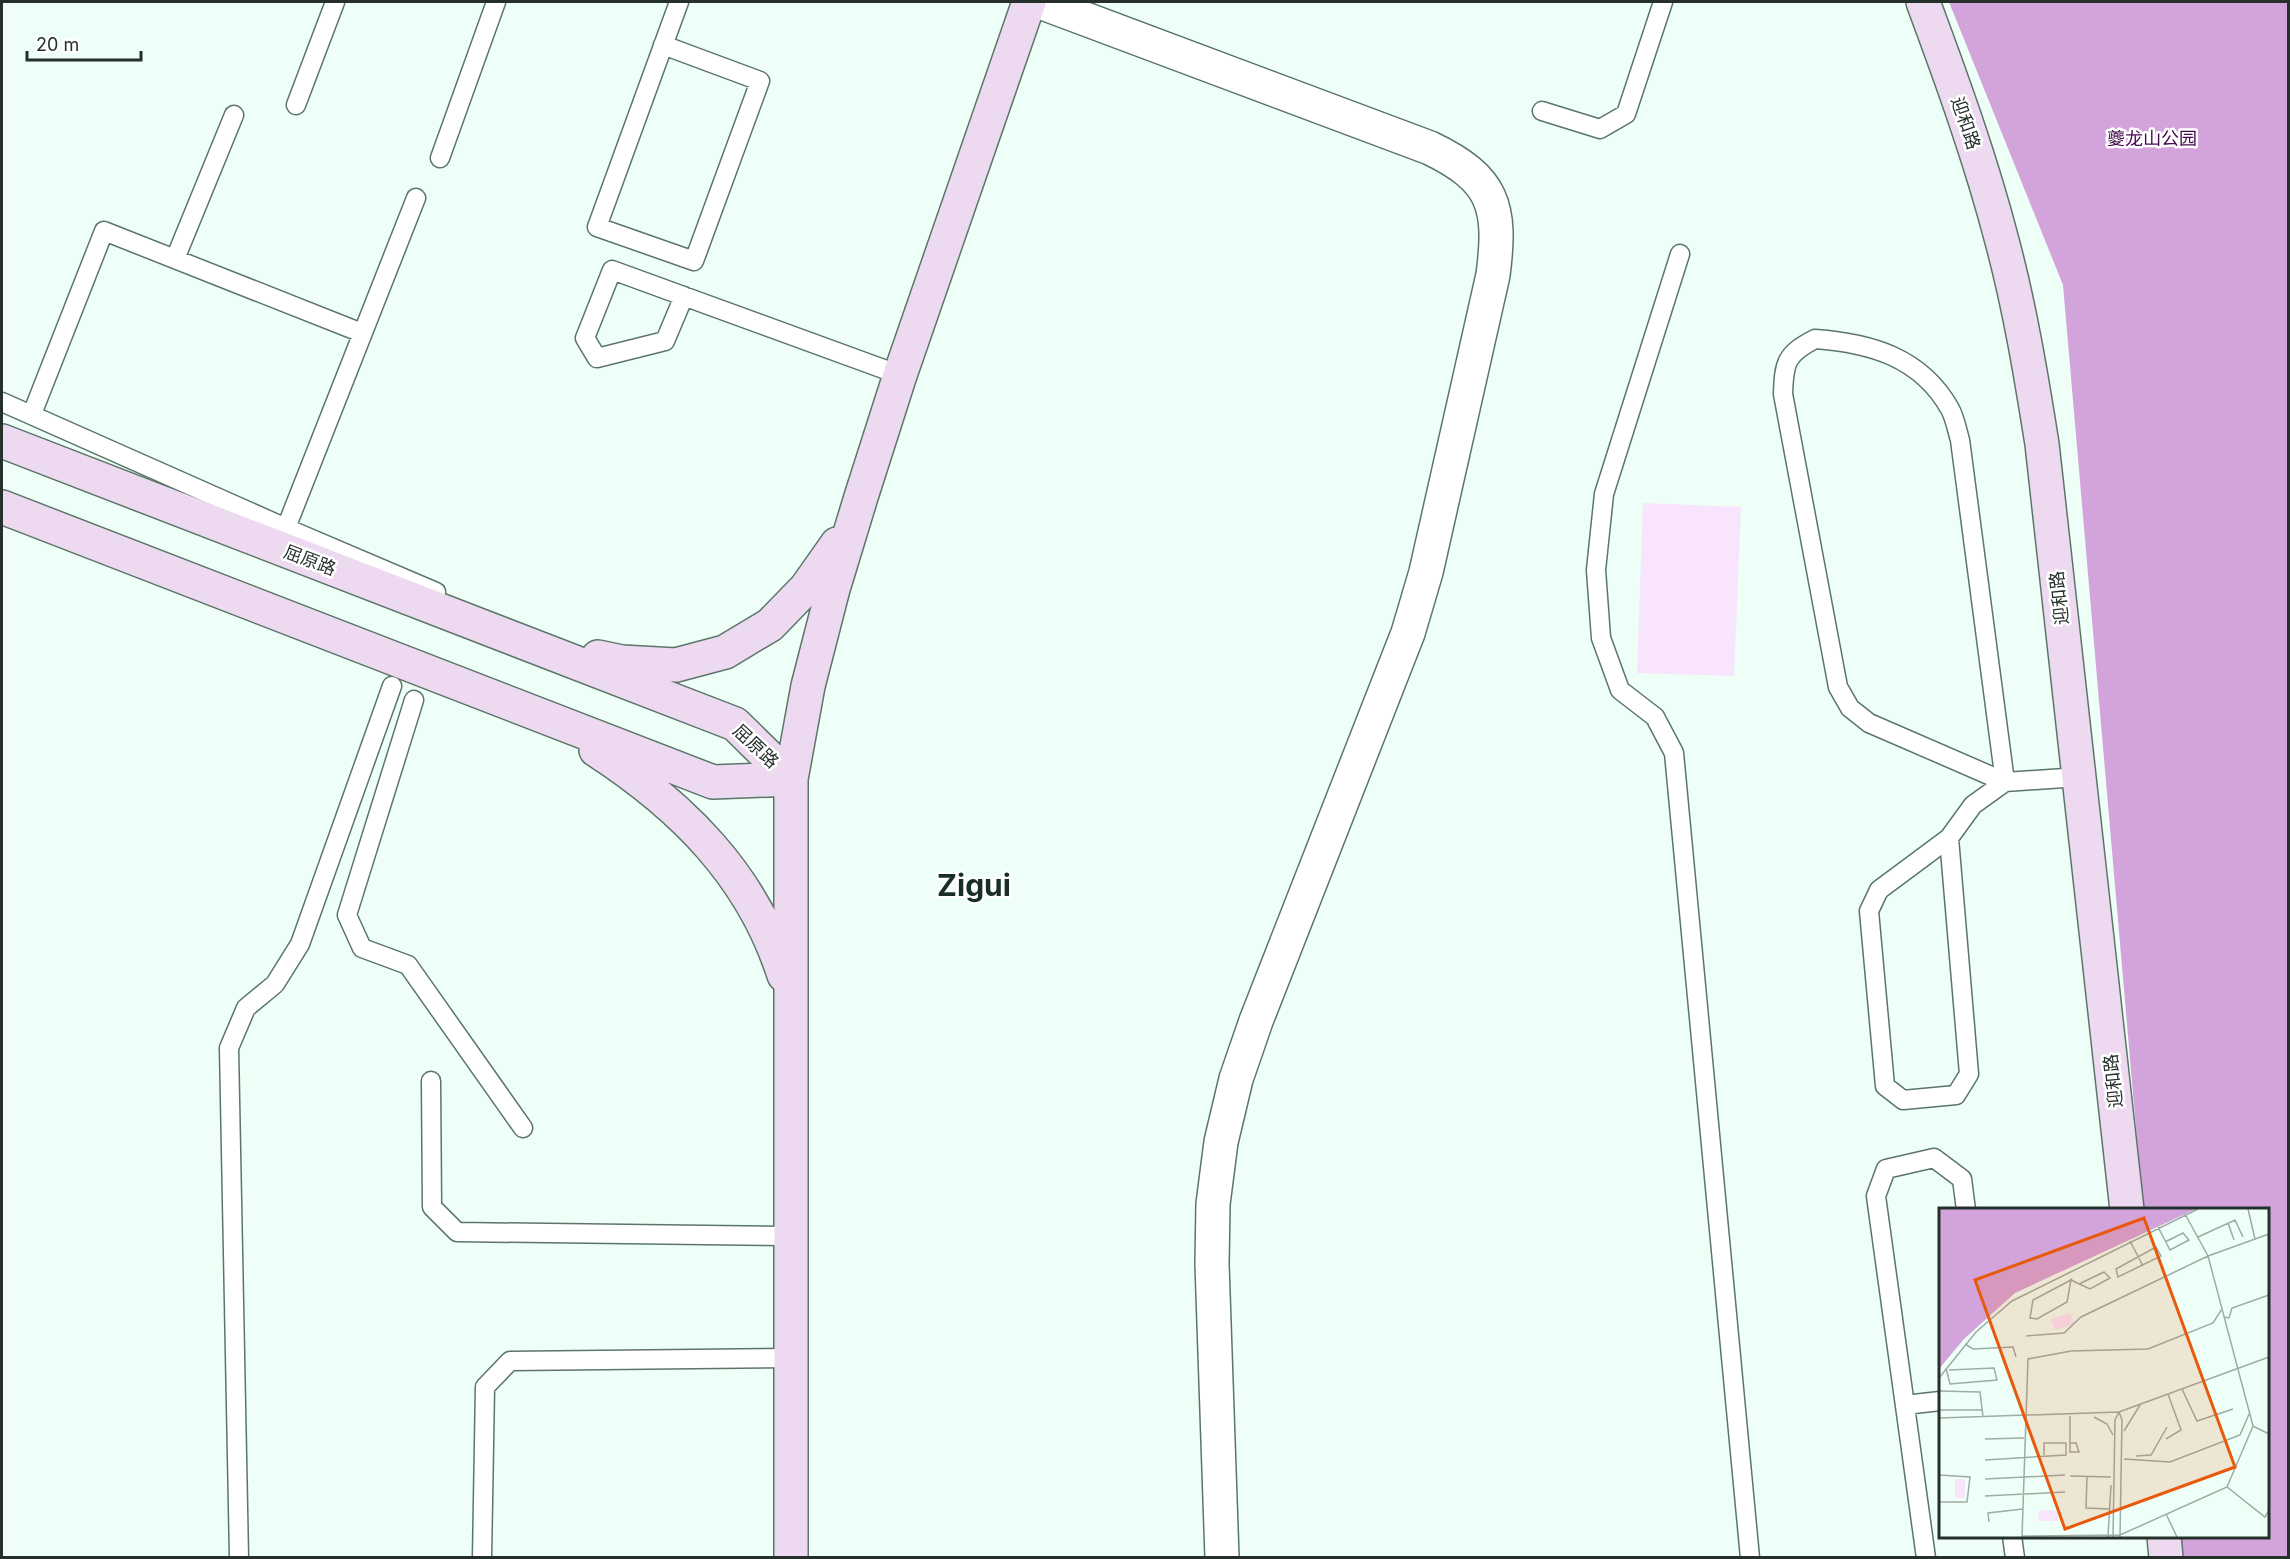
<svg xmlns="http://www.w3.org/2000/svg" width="2290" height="1559" font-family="Inter,'Noto Sans SC',sans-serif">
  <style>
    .green { fill: #f8e4fc }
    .forest { fill: #d3a4dc }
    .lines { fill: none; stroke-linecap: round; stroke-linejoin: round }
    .lane-casing { stroke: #5c756a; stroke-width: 21 }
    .street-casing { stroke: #5c756a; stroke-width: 36 }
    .secondary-casing { stroke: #5c756a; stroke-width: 36 }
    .lane { stroke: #fff; stroke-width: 18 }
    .street { stroke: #fff; stroke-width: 33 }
    .secondary { stroke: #eddaf0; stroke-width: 33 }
    .labels { text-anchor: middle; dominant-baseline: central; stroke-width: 5; stroke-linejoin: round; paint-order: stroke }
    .street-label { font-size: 18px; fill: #25302b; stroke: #fff }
    .park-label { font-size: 18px; fill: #44094f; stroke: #fff }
    .town-label { font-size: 30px; font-weight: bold; fill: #172f25; stroke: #fff }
    .inset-road { fill: none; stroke: #9daca5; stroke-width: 1.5 }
    .view { fill: #e8590c; fill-opacity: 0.15; stroke: #e8590c; stroke-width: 3 }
    .inset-edge { fill: none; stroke: #25302b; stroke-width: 3 }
  </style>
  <rect width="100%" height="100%" fill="#edfff6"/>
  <path class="green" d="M 1643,503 L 1741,507 L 1734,676 L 1637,673 Z"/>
  <path class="forest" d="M 1949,2 L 2288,2 L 2288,1557 L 2174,1557 L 2172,1537 L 2268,1536 L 2268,1210 L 2143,1209 L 2063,285 Z"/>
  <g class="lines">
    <defs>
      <path id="lane" d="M 663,45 L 760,81 L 694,261 L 597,227 L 679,2
        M 296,105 L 335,2
        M 1542,111 L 1600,129 L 1626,114 L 1663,2
        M 440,158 L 496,2
        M 1680,254 L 1604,494 L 1596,570 L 1601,638 L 1620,690 L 1655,717 L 1674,753 L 1750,1558
        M 175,259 L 234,115
        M 684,296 L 665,341 L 597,358 L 585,338 L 612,270 L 900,375
        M 1815,339 C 1870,343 1921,357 1950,409 C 1955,418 1957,430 1960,440 L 2005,782 L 1869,723 L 1850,708 L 1838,687 L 1783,394 C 1784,362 1786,354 1815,339 Z
        M 2,402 L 286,528 L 436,592
        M 32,414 L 104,231 L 362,333
        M 286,528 L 416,198
        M 414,700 L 347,915 L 362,948 L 408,965 L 523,1128
        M 1949,838 L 1969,1074 L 1956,1095 L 1903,1100 L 1885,1086 L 1869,911 L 1879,890 L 1949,838 L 1973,805 L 2005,782 L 2079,777
        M 431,1081 L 432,1207 L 457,1232 L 791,1236
        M 1905,1405 L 1940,1401
        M 2012,1536 L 2015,1558
        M 239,1558 L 229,1048 L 246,1008 L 275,984 L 300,944 L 392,686
        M 482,1558 L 485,1387 L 510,1361 L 791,1358
        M 1926,1558 L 1876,1196 L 1886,1169 L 1934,1158 L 1962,1179 L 1966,1210"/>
      <path id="street" d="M 1040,2 L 1430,148 C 1494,179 1502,206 1493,275 L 1426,572 L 1408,633 L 1256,1021 L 1236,1079 L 1221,1142 L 1213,1204 L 1212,1264 L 1222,1558"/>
      <path id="secondary" d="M 1923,2 C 1952,80 1981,160 2002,241 C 2020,308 2031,375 2042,444 L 2127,1210
        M 2,441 L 735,724 L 791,779
        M 2,507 L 713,782 L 791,779
        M 598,657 L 622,662 L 676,665 L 725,652 L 770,625 L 806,588 L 837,544
        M 596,750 C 682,806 752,875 784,975
        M 2164,1536 L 2166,1558
        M 791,1558 L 791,779 L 808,686 L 833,589 L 861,497 L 900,375 L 1029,2"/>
    </defs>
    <use href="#lane" class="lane-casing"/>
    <use href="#street" class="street-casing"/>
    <use href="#secondary" class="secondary-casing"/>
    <use href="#lane" class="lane"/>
    <use href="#street" class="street"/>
    <use href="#secondary" class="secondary"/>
  </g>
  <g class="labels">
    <g class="street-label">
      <text transform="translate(1966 123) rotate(71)">迎和路</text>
      <text transform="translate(310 560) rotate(21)">屈原路</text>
      <text transform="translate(2059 598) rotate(-96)">迎和路</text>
      <text transform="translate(756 746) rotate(43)">屈原路</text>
      <text transform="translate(2113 1081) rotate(-96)">迎和路</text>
    </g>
    <g class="park-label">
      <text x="2152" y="138">夔龙山公园</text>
    </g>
    <g class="town-label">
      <text x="974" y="885">Zigui</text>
    </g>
  </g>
  <g transform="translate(1939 1208)">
    <rect width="330" height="330" fill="#edfff6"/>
    <path d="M 131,105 L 135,116 L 116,122 L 112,111 ZM 16,271 L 26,271 L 26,290 L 16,290 ZM 100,302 L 119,303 L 119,313 L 99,313 Z" fill="#f8e4fc"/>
    <path d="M 0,1 L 257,1 L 76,85 L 25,131 L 0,161 Z" fill="#d3a4dc"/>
    <path class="inset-road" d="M 309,1 L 316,31M 246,6 L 269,48 L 314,218M 289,15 L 295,32M 219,19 L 231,42 L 250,32 L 244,25 L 226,34M 259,29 L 296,12 L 304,29M 191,33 L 204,58M 217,39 L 222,48 L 179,69 L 177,61 ZM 131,71 L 136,74 L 151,81 L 171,70 L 165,64 L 140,76M 132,72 L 128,94 L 98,111 L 91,110 L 94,92 ZM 285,109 L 290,110 L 293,100 L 330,87M 87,128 L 125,125 L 142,109 L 269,48 L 330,26M 26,136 L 34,141 L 74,139 L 77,149M 7,160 L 11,176 L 58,172 L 55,160 L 10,162M 0,170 L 37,124 L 73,93 L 259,1M 243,181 L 258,213 L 294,201M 0,183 L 41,184 L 44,209M 0,202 L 44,202M 180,204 L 183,212 L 181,329M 131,208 L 131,244 L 140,244 L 137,235 L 131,235M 155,209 L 168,216 L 174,227M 0,210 L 180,204 L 330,149M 185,223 L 201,197M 46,231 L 85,230M 227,231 L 242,222 L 229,186M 197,248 L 212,247 L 228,219M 185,251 L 231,254 L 301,227 L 311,204M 46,252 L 127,247 L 127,235 L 105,235 L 105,247M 0,267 L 31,269 L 28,294 L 0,294M 131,268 L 172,269M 148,268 L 147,300 L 170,301M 46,271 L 126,267M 288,279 L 326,309 L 330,302M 46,288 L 126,284M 227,306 L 238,329M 50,314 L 49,305 L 84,301M 84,328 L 181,327 L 288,279 L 314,218 L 330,226M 83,329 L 89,151 L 132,143 L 209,141 L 274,115 L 283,101M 169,329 L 172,277M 174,329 L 176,212 L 180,204"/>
    <path class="view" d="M 205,10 L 296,259 L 126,321 L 36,72 Z"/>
    <rect width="330" height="330" class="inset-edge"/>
  </g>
  <rect width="2290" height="1559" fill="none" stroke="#25302b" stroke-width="6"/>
  <path d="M27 51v9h114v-9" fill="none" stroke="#25302b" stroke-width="3"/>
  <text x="36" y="51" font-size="18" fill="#25302b" stroke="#ffffff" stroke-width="4.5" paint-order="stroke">20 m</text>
</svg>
